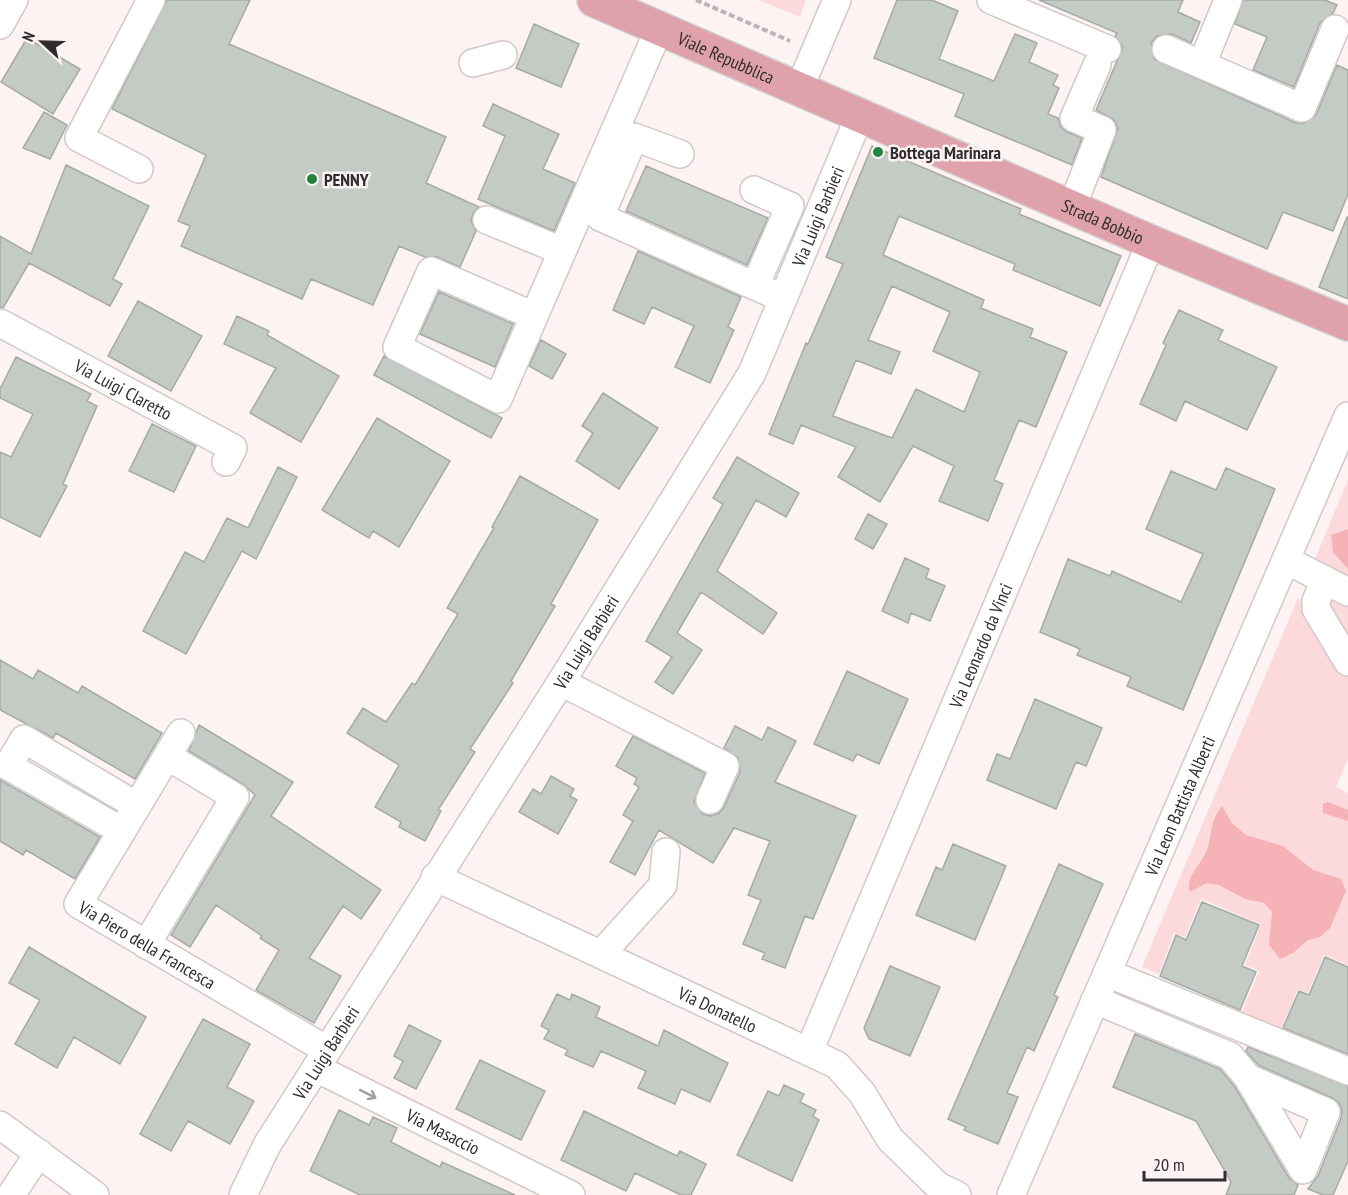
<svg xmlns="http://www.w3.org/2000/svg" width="1348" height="1195" font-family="'PT Sans Narrow',sans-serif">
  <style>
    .green { fill: #fcdadc }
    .forest { fill: #f5b2b7 }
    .building { fill: #c4cac4; stroke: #a4aba4; stroke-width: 1.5; fill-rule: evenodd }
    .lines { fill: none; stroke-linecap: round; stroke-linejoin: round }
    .minor-casing { stroke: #d3c8c9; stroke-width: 30 }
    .major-casing { stroke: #d2d1d1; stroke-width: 36 }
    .path { stroke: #bdb5b5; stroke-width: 4; stroke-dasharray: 6 3; stroke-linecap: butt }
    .minor { stroke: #fff; stroke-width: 27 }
    .major { stroke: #dfa2aa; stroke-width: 33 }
    .oneway { stroke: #a2a0a0 }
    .poi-dot { fill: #20853a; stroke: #fdf3f3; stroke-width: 2 }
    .labels { text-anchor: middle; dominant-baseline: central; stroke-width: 5; stroke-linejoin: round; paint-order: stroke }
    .street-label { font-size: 18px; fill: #312d2d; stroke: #fdf3f3 }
    .poi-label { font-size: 18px; font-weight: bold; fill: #312d2d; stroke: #fdf3f3; text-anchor: start }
  </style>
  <rect width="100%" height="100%" fill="#fdf3f3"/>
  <path class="green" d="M 759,0 L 806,0 L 800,17 Z
    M 1348,480 L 1348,580 L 1314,561 Z
    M 1327,588 L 1348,599 L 1348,648 L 1320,603 Z
    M 1298,598 L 1348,676 L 1348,759 L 1336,787 L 1348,793 L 1348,965 L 1324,955 L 1308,993 L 1298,989 L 1281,1030 L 1241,1014 L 1259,971 L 1245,965 L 1261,924 L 1201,899 L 1185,937 L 1174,933 L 1159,974 L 1142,967 Z"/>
  <path class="forest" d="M 1348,529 L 1348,569 L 1333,552 L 1331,535 Z
    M 1328,802 L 1348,810 L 1348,821 L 1323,813 L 1323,804 Z
    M 1222,806 L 1232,823 L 1246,835 L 1283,846 L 1313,870 L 1341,879 L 1346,891 L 1330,928 L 1320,937 L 1308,940 L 1293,953 L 1280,959 L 1269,945 L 1272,912 L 1264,903 L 1245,899 L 1219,885 L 1207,883 L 1190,892 C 1185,878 1199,867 1205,854 C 1214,836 1207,826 1222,806 Z"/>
  <path class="building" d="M 167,0 L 250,0 L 229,44 L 446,137 L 426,183 L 479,207 L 473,213 L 471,221 L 476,231 L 460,267 L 437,257 L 425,257 L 399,246 L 373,305 L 311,279 L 302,299 L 181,246 L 190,226 L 178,221 L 206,155 L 112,109 Z
    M 897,0 L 932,0 L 958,11 L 939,59 L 994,81 L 1015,34 L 1037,43 L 1029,62 L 1058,75 L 1053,85 L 1059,88 L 1048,114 L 1058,118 L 1061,127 L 1067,132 L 1082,138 L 1072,165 L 955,116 L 964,94 L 874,58 Z
    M 1039,0 L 1183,0 L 1178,12 L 1200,22 L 1191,43 L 1172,34 L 1157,36 L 1151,43 L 1154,59 L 1296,123 L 1304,123 L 1316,115 L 1337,65 L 1348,70 L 1348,194 L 1333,231 L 1283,212 L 1267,249 L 1101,177 L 1118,128 L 1114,120 L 1096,110 L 1123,47 L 1115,36 L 1117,33 Z
    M 1243,0 L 1325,0 L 1337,5 L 1333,13 L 1320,23 L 1294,87 L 1253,70 L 1267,37 L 1235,24 Z
    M 534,24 L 579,44 L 561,87 L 516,68 Z
    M 27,38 L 80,69 L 53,114 L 1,82 Z
    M 493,104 L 559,134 L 543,169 L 575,183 L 554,231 L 478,199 L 505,136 L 483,126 Z
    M 44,112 L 67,125 L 50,159 L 23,148 Z
    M 872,146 L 1021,209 L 1019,214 L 1121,256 L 1100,306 L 1013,270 L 1015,264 L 899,216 L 883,255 L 984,300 L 981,308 L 1033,329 L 1030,337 L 1067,352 L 1036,427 L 1019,420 L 994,480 L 1003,484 L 988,521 L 939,501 L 954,466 L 913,446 L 880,502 L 838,477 L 856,447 L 801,425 L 793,444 L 769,434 L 806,343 L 808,344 L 843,264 L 826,257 ZM 892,286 L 950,312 L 933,351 L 980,372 L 964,412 L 916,389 L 892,438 L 833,416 L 856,360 L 891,374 L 900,352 L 868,340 Z
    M 66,165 L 149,206 L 113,279 L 122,284 L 110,306 L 29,263 L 3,308 L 0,307 L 0,236 L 31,254 Z
    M 646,166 L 768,218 L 747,265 L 626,211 Z
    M 1347,217 L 1348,217 L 1348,299 L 1319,287 Z
    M 638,251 L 741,297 L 728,327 L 734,330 L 710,383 L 675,367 L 694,326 L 652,307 L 644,324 L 613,310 Z
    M 439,292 L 513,324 L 495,367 L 420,334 Z
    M 138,301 L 202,336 L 171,391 L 108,356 Z
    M 1179,310 L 1223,330 L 1218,340 L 1277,367 L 1247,430 L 1185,401 L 1176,421 L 1140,404 L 1166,345 L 1163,343 Z
    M 237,316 L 269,331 L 267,335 L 339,376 L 301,442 L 250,413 L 276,368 L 224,344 Z
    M 541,340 L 566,354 L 552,379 L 529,366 Z
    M 384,356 L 502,418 L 491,438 L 374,375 Z
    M 16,357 L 91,394 L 87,401 L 97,406 L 63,484 L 67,486 L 40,537 L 0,517 L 0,452 L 11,457 L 33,414 L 0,398 L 0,389 Z
    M 603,393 L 658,428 L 619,489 L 576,461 L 593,433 L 582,426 Z
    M 377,418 L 450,461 L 399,547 L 373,531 L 369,538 L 322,510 Z
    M 152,424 L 196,446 L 174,492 L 129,471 Z
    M 737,457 L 799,493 L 786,517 L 756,500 L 717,571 L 777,613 L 763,634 L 701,592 L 677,633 L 702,650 L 673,694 L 655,682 L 672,657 L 646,641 L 723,504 L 713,498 Z
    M 278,467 L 297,477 L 256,559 L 242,551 L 186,654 L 143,631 L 185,552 L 204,562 L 227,518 L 248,528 Z
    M 1226,468 L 1275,489 L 1183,710 L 1127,686 L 1131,677 L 1077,655 L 1080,649 L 1040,632 L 1068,559 L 1110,576 L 1112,571 L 1181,602 L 1203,554 L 1146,529 L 1171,471 L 1216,490 Z
    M 520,476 L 598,520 L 551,604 L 555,606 L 511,681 L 513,683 L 470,749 L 475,752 L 438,810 L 441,811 L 425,841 L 399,827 L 401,822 L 375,807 L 399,765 L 347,733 L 363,708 L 386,722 L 412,683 L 415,685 L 458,614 L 447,608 L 494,528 L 492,527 Z
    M 868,514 L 887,524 L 873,549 L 855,539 Z
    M 905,558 L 929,569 L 926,578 L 945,586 L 930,621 L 911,613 L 908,623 L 882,611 Z
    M 0,660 L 33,679 L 38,670 L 78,693 L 82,686 L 162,733 L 135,779 L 56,733 L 53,738 L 0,710 Z
    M 847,671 L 908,699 L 879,764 L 857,754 L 853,761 L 814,744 Z
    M 1035,699 L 1102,728 L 1086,766 L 1076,762 L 1056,809 L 987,780 L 997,754 L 1010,759 Z
    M 199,725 L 293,782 L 271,816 L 381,890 L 361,919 L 343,906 L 309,958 L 341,976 L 314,1023 L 256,990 L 279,950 L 260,938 L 262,936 L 216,905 L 190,947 L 171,935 L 255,795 L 243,784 L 189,751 Z
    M 735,726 L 762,740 L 768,727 L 796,741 L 775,782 L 856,816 L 813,919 L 805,916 L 785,968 L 762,959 L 765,953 L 743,944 L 761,900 L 748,895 L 770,841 L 734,828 L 713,863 L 659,830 L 635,875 L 610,862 L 633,821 L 623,815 L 639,787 L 634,784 L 637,778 L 616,766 L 633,736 L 705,773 L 694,802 L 703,814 L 711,816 L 719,813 L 724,807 L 740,772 L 738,758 L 724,748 Z
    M 551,776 L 574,789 L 570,796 L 577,800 L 558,834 L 519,812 L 533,789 L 541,794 Z
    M 0,780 L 100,837 L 75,879 L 26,850 L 23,855 L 0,841 Z
    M 953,844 L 1006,866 L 975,940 L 916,915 L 936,867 L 942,870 Z
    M 1059,864 L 1103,884 L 1054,995 L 1058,997 L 1034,1051 L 1027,1047 L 1007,1093 L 1018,1097 L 998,1144 L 964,1130 L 966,1127 L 948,1119 Z
    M 1202,902 L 1259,925 L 1242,966 L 1256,972 L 1240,1010 L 1160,976 L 1176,935 L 1186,940 Z
    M 29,947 L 146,1017 L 120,1064 L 74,1037 L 57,1068 L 15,1044 L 40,1000 L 9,983 Z
    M 1325,957 L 1348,967 L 1348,1054 L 1283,1028 L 1299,991 L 1309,995 Z
    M 890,966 L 940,987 L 910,1056 L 869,1039 L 864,1028 Z
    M 557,994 L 570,1000 L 572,994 L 600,1007 L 596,1017 L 658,1046 L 664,1030 L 728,1063 L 710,1102 L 681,1089 L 675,1104 L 638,1088 L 646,1071 L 601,1051 L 593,1067 L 565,1055 L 568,1050 L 544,1039 L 549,1030 L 541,1026 Z
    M 203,1019 L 250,1044 L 227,1087 L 254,1101 L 230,1144 L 188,1121 L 171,1151 L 140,1134 Z
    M 409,1025 L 441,1041 L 416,1089 L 394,1078 L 403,1061 L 394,1056 Z
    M 1135,1034 L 1220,1069 L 1235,1087 L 1289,1178 L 1298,1185 L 1294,1195 L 1226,1195 L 1231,1182 L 1196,1121 L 1113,1087 Z
    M 1248,1047 L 1348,1086 L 1348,1161 L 1333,1195 L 1323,1195 L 1308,1189 L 1318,1176 L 1341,1118 L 1342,1109 L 1339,1103 L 1332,1098 L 1258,1065 L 1246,1051 Z
    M 480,1060 L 545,1091 L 521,1140 L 456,1109 Z
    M 784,1085 L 804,1094 L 800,1102 L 816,1110 L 813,1116 L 819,1120 L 792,1181 L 737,1155 L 768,1091 L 779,1096 Z
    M 339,1110 L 369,1125 L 373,1117 L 397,1128 L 391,1142 L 440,1167 L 442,1162 L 515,1195 L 360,1195 L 310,1171 Z
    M 584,1111 L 677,1156 L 680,1151 L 706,1164 L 691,1195 L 681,1195 L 635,1173 L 626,1191 L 561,1160 Z"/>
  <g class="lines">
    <defs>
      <g id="minor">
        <path d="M 991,0 L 1107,49"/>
        <path d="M 0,25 L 14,0"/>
        <path d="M 1166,49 L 1302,108 L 1335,29"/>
        <path d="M 473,63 L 503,55"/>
        <path d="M 1202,64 L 1228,0"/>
        <path d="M 799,89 L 837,0"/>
        <path d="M 680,154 L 634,137 L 600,217 L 782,298"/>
        <path d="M 139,169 L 79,138 L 151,0"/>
        <path d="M 754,190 L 790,206 L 755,286"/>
        <path d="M 1072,207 L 1102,130 L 1074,118 L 1097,65"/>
        <path d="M 487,220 L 562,251"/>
        <path d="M 534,316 L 431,271 L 397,347 L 498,399 L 659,29"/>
        <path id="s1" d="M 0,323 L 233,448 L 226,462"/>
        <path d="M 1286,560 L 1348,592"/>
        <path d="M 1325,580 L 1316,601 L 1316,609 L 1348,662"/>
        <path d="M 561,682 L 725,766 L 710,800"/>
        <path id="s2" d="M 181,733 L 78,904 L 327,1050"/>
        <path d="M 122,831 L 8,766 L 24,739 L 137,806"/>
        <path id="s3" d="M 435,877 L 837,1065 L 862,1093 L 890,1139 L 938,1186 L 957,1195"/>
        <path d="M 146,945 L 235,797 L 167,756"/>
        <path d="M 601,954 L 663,885 L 666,852"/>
        <path d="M 1107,973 L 1348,1071"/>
        <path d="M 1095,1000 L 1230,1056 L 1248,1078 L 1303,1170 L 1326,1112 L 1248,1078"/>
        <path id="s4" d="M 809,1051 L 1151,242"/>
        <path id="s5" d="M 316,1068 L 571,1195"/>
        <path d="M 0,1125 L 95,1195"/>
        <path d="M 11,1195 L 39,1153"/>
        <path id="s6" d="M 243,1195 L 267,1145 L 561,682 L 752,373 L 860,115"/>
        <path id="s7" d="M 1011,1195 L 1348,416"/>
      </g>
      <g id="major">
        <path id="s8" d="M 594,0 L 1151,242 L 1348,324"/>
      </g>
    </defs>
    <use href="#minor" class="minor-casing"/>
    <use href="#major" class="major-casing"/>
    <path class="path" d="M 696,0 L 790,41"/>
    <use href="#minor" class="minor"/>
    <use href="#major" class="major"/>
  </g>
  <defs><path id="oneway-shaft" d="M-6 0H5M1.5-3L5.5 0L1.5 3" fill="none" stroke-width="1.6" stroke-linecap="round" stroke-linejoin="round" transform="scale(1.5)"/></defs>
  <use class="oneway" href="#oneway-shaft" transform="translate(368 1094) rotate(27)"/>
  <g class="poi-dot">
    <circle cx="878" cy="152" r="6"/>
    <circle cx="312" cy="179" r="6"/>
  </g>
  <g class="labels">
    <g class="street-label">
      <text stroke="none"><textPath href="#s8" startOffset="144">Viale Repubblica</textPath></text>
      <text stroke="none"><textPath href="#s6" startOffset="1137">Via Luigi Barbieri</textPath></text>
      <text stroke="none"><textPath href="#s8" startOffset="555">Strada Bobbio</textPath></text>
      <text stroke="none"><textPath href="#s1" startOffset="140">Via Luigi Claretto</textPath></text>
      <text stroke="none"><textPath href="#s6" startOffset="651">Via Luigi Barbieri</textPath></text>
      <text stroke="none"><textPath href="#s4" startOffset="440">Via Leonardo da Vinci</textPath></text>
      <text stroke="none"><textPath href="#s7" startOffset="424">Via Leon Battista Alberti</textPath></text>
      <text stroke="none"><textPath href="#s2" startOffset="280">Via Piero della Francesca</textPath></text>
      <text stroke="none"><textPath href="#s3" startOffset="312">Via Donatello</textPath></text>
      <text stroke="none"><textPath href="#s6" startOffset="165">Via Luigi Barbieri</textPath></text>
      <text stroke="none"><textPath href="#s5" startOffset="142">Via Masaccio</textPath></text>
    </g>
    <g class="poi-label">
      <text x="890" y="152">Bottega Marinara</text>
      <text x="324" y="179">PENNY</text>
    </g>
  </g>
  <g transform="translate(42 42) rotate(292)" stroke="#fdf3f3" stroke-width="4.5" paint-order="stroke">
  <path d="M0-4.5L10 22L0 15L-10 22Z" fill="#312d2d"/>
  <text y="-9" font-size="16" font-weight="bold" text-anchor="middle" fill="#312d2d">N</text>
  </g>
  <path d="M1144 1171v9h81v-9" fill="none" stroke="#312d2d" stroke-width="3"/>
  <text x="1153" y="1171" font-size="18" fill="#312d2d" stroke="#fdf3f3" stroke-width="4.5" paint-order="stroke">20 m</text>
</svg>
